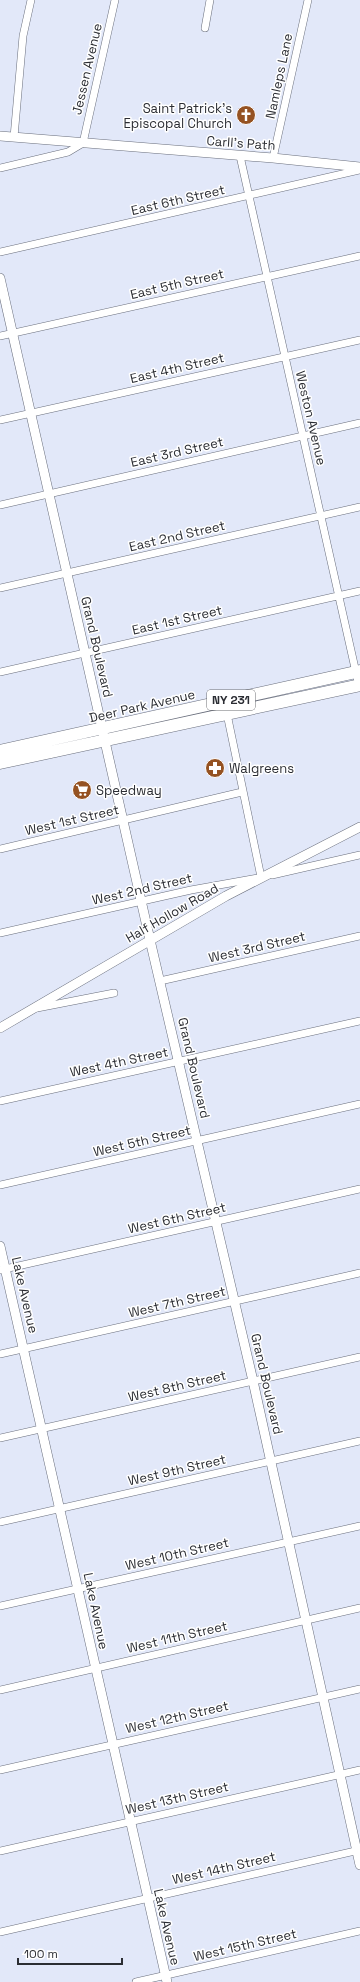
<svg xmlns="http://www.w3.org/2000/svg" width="360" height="1982" font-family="'Space Grotesk',sans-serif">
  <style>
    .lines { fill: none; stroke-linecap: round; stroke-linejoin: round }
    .minor-casing { stroke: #696e7c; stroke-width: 8 }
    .tertiary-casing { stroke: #696e7c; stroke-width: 10 }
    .primary-casing { stroke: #696e7c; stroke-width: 13 }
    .minor { stroke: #fff; stroke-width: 7 }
    .tertiary { stroke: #fff; stroke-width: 9 }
    .primary { stroke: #fff; stroke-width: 12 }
    .labels { text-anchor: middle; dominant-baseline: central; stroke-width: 3; stroke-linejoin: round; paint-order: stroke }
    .shield { fill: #fff; stroke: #6b6c70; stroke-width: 1 }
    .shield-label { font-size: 12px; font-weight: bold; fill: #2b2d33 }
    .street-label { font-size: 13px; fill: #2b2d33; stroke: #fff }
    .poi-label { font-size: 13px; fill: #2b2d33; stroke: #fff; text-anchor: start }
  </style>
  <rect width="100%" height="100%" fill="#e2e8f9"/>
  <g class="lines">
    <defs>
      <path id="minor" d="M 205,28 L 210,0
        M 14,137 L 23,36 L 31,0
        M 240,156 L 359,686
        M 273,158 L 308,0
        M 0,168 L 68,152 L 83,143 L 115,0
        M 0,252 L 360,170
        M 0,336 L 360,256
        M 0,420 L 360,340
        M 0,505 L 360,423
        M 0,588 L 360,507
        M 0,672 L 360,591
        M 227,714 L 261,877
        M 0,849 L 242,792
        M 272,875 L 360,855
        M 0,933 L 191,890 L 258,878
        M 160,981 L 360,936
        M 37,1008 L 114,993
        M 0,1101 L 360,1021
        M 0,1185 L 360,1104
        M 0,1270 L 360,1189
        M 0,1354 L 360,1273
        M 0,1438 L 360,1357
        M 0,1522 L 360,1441
        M 0,1606 L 360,1526
        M 0,1690 L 360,1608
        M 0,1770 L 360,1689
        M 0,1851 L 360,1770
        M 0,1932 L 360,1850
        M 136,1982 L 360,1931"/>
      <path id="tertiary" d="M 0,136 L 273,158 L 360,167
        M 0,278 L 150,940 L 253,1381 L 360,1865
        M 0,1028 L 226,896 L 360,827
        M 0,1246 L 167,1982"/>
      <path id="primary" d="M 0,751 L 360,671
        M 0,763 L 360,685"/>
    </defs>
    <use href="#minor" class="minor-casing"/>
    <use href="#tertiary" class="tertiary-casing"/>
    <use href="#primary" class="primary-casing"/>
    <use href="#minor" class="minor"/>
    <use href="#tertiary" class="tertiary"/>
    <use href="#primary" class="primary"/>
  </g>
  <defs>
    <symbol id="church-disc" viewBox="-11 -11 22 22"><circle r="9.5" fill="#955222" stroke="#fff"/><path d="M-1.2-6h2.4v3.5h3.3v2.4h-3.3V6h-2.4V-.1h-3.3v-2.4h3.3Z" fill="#fff"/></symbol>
    <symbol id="pharmacy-disc" viewBox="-11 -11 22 22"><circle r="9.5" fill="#955222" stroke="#fff"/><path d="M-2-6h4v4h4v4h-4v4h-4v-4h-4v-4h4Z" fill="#fff"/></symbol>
    <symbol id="supermarket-disc" viewBox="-11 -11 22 22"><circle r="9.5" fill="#955222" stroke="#fff"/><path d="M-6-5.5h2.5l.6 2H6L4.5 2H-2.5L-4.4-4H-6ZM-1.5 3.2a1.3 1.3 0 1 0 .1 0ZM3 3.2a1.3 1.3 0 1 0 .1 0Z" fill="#fff"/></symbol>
  </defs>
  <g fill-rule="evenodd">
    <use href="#church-disc" x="235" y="104" width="22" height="22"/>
    <use href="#pharmacy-disc" x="204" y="757" width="22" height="22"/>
    <use href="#supermarket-disc" x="71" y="779" width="22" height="22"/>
  </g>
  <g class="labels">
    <rect class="shield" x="207" y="690" width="48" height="20" rx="3"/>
    <g class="shield-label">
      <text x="231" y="700">NY 231</text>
    </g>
    <g class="street-label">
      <text transform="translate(87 69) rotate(-77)">Jessen Avenue</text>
      <text transform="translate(279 76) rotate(-78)">Namleps Lane</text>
      <text transform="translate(241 143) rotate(4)">Carll's Path</text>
      <text transform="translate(178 200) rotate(-13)">East 6th Street</text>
      <text transform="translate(177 284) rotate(-13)">East 5th Street</text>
      <text transform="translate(177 368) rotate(-13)">East 4th Street</text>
      <text transform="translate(311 418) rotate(77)">Weston Avenue</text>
      <text transform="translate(177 452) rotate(-13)">East 3rd Street</text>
      <text transform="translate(177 536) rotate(-13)">East 2nd Street</text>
      <text transform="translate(177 620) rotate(-13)">East 1st Street</text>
      <text transform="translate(97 647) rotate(77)">Grand Boulevard</text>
      <text transform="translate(142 706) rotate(-13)">Deer Park Avenue</text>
      <text transform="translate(72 820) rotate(-13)">West 1st Street</text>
      <text transform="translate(142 889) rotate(-13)">West 2nd Street</text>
      <text transform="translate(172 913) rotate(-30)">Half Hollow Road</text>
      <text transform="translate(257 947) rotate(-13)">West 3rd Street</text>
      <text transform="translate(119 1062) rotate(-12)">West 4th Street</text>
      <text transform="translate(194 1068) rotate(77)">Grand Boulevard</text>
      <text transform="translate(142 1141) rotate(-13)">West 5th Street</text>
      <text transform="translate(177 1218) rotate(-13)">West 6th Street</text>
      <text transform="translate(25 1295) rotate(77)">Lake Avenue</text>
      <text transform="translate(177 1302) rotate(-13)">West 7th Street</text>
      <text transform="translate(267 1384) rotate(77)">Grand Boulevard</text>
      <text transform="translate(177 1386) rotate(-13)">West 8th Street</text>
      <text transform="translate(177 1470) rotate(-13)">West 9th Street</text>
      <text transform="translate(177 1554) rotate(-13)">West 10th Street</text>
      <text transform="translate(96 1611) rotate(78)">Lake Avenue</text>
      <text transform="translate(177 1637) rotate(-13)">West 11th Street</text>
      <text transform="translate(177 1717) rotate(-13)">West 12th Street</text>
      <text transform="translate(177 1798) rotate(-13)">West 13th Street</text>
      <text transform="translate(224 1868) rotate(-13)">West 14th Street</text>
      <text transform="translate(167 1927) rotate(77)">Lake Avenue</text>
      <text transform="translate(245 1945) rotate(-13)">West 15th Street</text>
    </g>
    <g class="poi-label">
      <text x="232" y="108" text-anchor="end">Saint Patrick's<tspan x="232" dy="15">Episcopal Church</tspan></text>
      <text x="229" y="768">Walgreens</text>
      <text x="96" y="790">Speedway</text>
    </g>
  </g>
  <path d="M18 1958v6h104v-6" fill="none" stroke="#2b2d33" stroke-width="2"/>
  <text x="24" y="1958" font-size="12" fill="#2b2d33" stroke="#ffffff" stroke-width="3" paint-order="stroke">100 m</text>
</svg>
